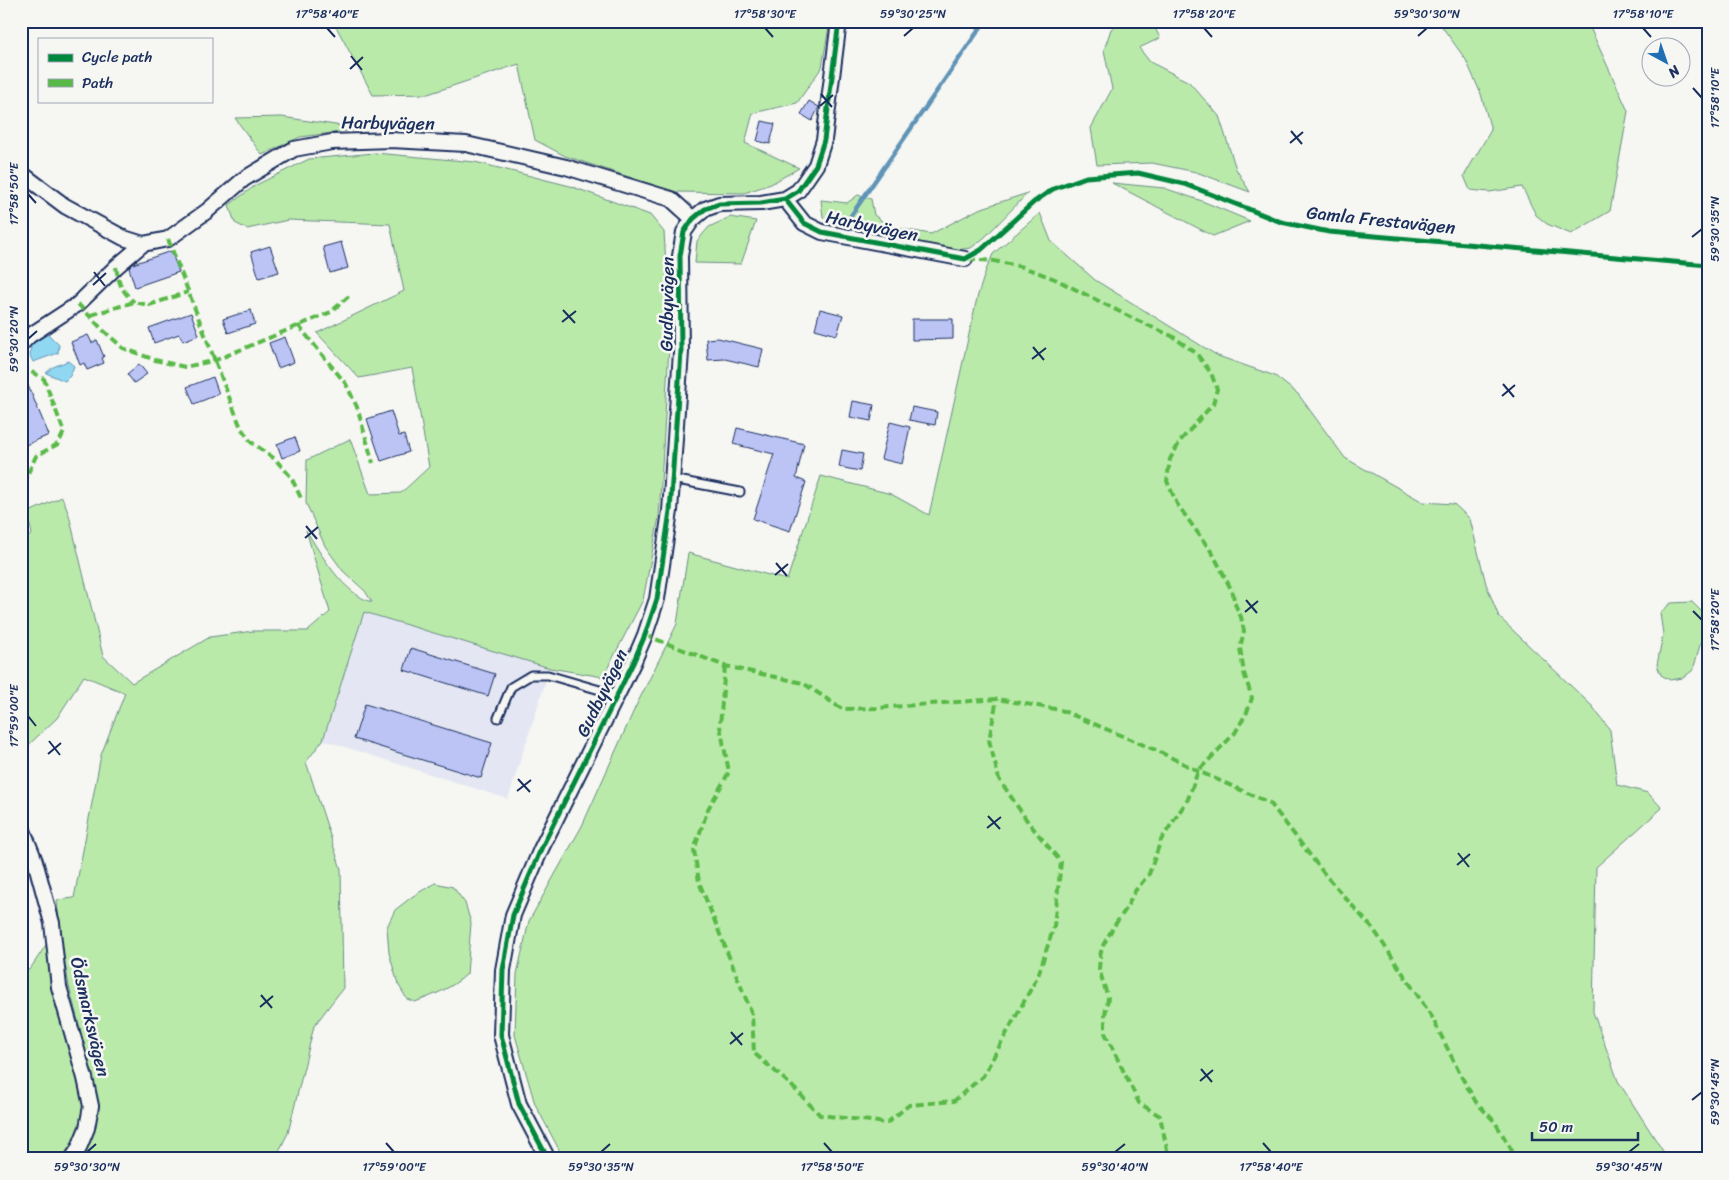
<svg xmlns="http://www.w3.org/2000/svg" width="1729" height="1180" font-family="Sriracha,sans-serif">
  <style>
    .built { fill: #e4e7f3 }
    .green { fill: #baeaaa; stroke: #6a8c84 }
    .water { fill: #90d8f2; stroke: #6194b7 }
    .lines { fill: none; stroke-linecap: round; stroke-linejoin: round }
    .stream { stroke: #6194b7; stroke-width: 4.5 }
    .building { fill: #bbc4f5; stroke: #1b2f5e }
    .service-casing { stroke: #1b2f5e; stroke-width: 11 }
    .minor-casing { stroke: #1b2f5e; stroke-width: 18 }
    .service { stroke: #f6f6f2; stroke-width: 7 }
    .minor { stroke: #f6f6f2; stroke-width: 14 }
    .quiet { stroke: #58b947; stroke-width: 4; stroke-dasharray: 8 4; stroke-linecap: butt }
    .cycleway-casing { stroke: #f6f6f2; stroke-width: 8 }
    .cycleway { stroke: #00873e; stroke-width: 5 }
    .ticks { fill: none; stroke: #1b2f5e; stroke-width: 2 }
    .labels { text-anchor: middle; dominant-baseline: central; stroke-width: 5; stroke-linejoin: round; paint-order: stroke }
    .street-label { font-size: 18px; fill: #1b2f5e; stroke: #f6f6f2 }
    .neatline { fill: none; stroke: #1b2f5e; stroke-width: 2 }
    .ticks-label { font-size: 12px; text-anchor: middle; fill: #1b2f5e }
  </style>
  <rect width="100%" height="100%" fill="#f6f6f2"/>
  <filter id="ink" filterUnits="userSpaceOnUse"><feTurbulence type="fractalNoise" baseFrequency=".02" numOctaves="2"/><feDisplacementMap in="SourceGraphic" scale="10" xChannelSelector="R" yChannelSelector="G"/><feConvolveMatrix kernelMatrix="1 2 1 2 8 2 1 2 1" color-interpolation-filters="sRGB"/></filter>
  <g filter="url(#ink)">
    <path class="built" d="M 364,611 L 550,668 L 508,799 L 323,740 Z"/>
    <path class="green" d="M 333,21 L 830,21 L 822,67 L 797,103 L 753,113 L 745,143 L 799,168 L 771,184 L 744,193 L 675,192 L 565,156 L 535,140 L 519,64 L 428,94 L 373,95 Z
      M 1123,21 L 1149,21 L 1154,26 L 1160,38 L 1139,48 L 1150,62 L 1189,82 L 1219,116 L 1236,169 L 1250,192 L 1196,172 L 1152,163 L 1097,165 L 1091,128 L 1112,89 L 1104,50 L 1111,29 Z
      M 1438,21 L 1587,21 L 1628,111 L 1610,211 L 1571,234 L 1547,224 L 1536,215 L 1522,187 L 1489,192 L 1470,190 L 1464,176 L 1491,130 L 1481,94 L 1466,60 Z
      M 282,117 L 362,129 L 300,137 L 262,155 L 235,118 Z
      M 375,153 L 475,162 L 570,186 L 650,215 L 664,232 L 670,330 L 659,517 L 643,600 L 603,677 L 550,668 L 364,612 L 323,740 L 306,762 L 341,869 L 343,988 L 314,1026 L 288,1133 L 275,1159 L 81,1159 L 96,1121 L 94,1083 L 69,986 L 60,936 L 57,900 L 74,898 L 101,755 L 125,693 L 84,676 L 57,718 L 21,752 L 21,542 L 32,534 L 27,513 L 62,497 L 69,515 L 103,656 L 132,683 L 210,637 L 253,631 L 308,631 L 330,612 L 306,530 C 320,553 344,595 372,602 L 365,591 L 343,571 L 325,546 L 306,503 L 307,460 L 350,439 L 370,494 L 401,493 L 429,467 L 412,368 L 359,378 L 317,333 L 404,291 L 390,224 L 288,220 L 247,229 L 235,223 L 229,205 L 256,185 L 309,159 Z
      M 1112,183 L 1164,188 L 1202,201 L 1250,221 L 1213,236 Z
      M 1028,193 L 984,238 L 971,248 L 955,250 L 839,224 L 823,217 L 821,200 L 847,203 L 858,195 L 871,199 L 874,215 L 890,227 L 931,234 L 979,209 Z
      M 1040,213 L 1051,241 L 1095,280 L 1218,356 L 1275,376 L 1298,394 L 1345,458 L 1423,502 L 1454,504 L 1470,519 L 1486,584 L 1499,617 L 1592,706 L 1610,730 L 1617,785 L 1648,793 L 1662,808 L 1596,867 L 1593,1012 L 1618,1081 L 1668,1159 L 564,1159 L 535,1104 L 515,1035 L 517,974 L 529,921 L 582,826 L 635,708 L 677,624 L 688,553 L 787,580 L 821,476 L 891,494 L 929,515 L 977,298 L 986,270 L 993,254 Z
      M 730,217 L 756,221 L 741,264 L 695,263 L 697,241 L 709,227 Z
      M 1692,602 L 1705,615 L 1708,631 L 1700,645 L 1693,670 L 1683,678 L 1670,680 L 1661,675 L 1657,665 L 1663,634 L 1660,613 L 1671,603 Z
      M 435,883 L 453,887 L 465,903 L 471,923 L 467,974 C 452,988 434,995 415,1002 L 407,999 L 398,984 L 389,953 L 387,927 L 395,910 L 413,896 Z
      M 46,945 L 56,996 L 82,1085 L 84,1111 L 73,1142 L 61,1159 L 21,1159 L 21,973 L 30,969 Z"/>
    <path class="water" d="M 48,334 L 59,345 L 58,353 L 33,362 L 30,356 L 31,344 Z
      M 68,361 L 74,366 L 70,376 L 65,381 L 46,373 L 53,367 Z"/>
    <g class="lines">
      <path class="stream" d="M 848,220 L 985,21"/>
    </g>
    <path class="building" d="M 809,101 L 819,107 L 812,121 L 801,114 Z
      M 762,121 L 775,124 L 770,144 L 757,141 Z
      M 341,242 L 348,268 L 330,273 L 323,247 Z
      M 270,246 L 279,272 L 259,278 L 251,252 Z
      M 171,251 L 179,272 L 135,287 L 129,268 L 133,264 Z
      M 820,309 L 843,315 L 837,335 L 815,329 Z
      M 251,310 L 255,324 L 228,333 L 223,319 Z
      M 191,313 L 199,335 L 183,341 L 179,334 L 154,343 L 149,328 Z
      M 912,319 L 953,319 L 953,339 L 912,340 Z
      M 88,335 L 92,343 L 97,340 L 104,357 L 102,358 L 104,363 L 87,370 L 84,363 L 80,365 L 71,342 Z
      M 285,337 L 294,362 L 278,368 L 269,343 Z
      M 718,338 L 763,349 L 759,367 L 725,359 L 708,360 L 706,339 Z
      M 139,364 L 147,374 L 134,383 L 127,374 Z
      M 21,369 L 49,435 L 21,447 Z
      M 213,377 L 219,394 L 194,404 L 187,387 Z
      M 853,401 L 874,405 L 871,421 L 850,417 Z
      M 912,407 L 937,412 L 935,425 L 909,420 Z
      M 391,411 L 399,436 L 404,435 L 409,452 L 381,461 L 367,419 Z
      M 890,422 L 910,427 L 902,464 L 881,459 Z
      M 737,428 L 804,444 L 796,478 L 806,482 L 790,531 L 753,519 L 774,454 L 733,444 Z
      M 295,437 L 300,451 L 282,458 L 277,444 Z
      M 842,450 L 863,454 L 860,471 L 839,467 Z
      M 411,648 L 495,674 L 488,696 L 404,670 Z
      M 365,704 L 492,743 L 481,778 L 354,739 Z"/>
    <g class="lines">
      <defs>
        <path id="service" d="M 672,479 L 740,492
          M 498,718 L 511,687 L 531,675 L 548,675 L 617,695"/>
        <path id="minor" d="M 21,173 L 65,206 L 124,238 L 143,244 L 168,239 L 207,211 L 244,179 L 294,149 L 332,142 L 391,140 L 466,144 L 566,167 L 671,199 L 693,219
          M 785,199 L 804,223 L 822,232 L 965,259
          M 21,344 L 29,336 L 78,304 L 116,267 L 143,244
          M 21,825 L 35,861 L 52,923 L 59,987 L 85,1078 L 91,1106 L 87,1128 L 78,1150 L 72,1159
          M 548,1159 L 519,1104 L 501,1035 L 503,970 L 513,915 L 541,849 L 633,663 L 645,635 L 657,599 L 670,511 L 681,352 L 680,256 L 684,232 L 693,219 L 705,209 L 719,204 L 761,203 L 785,199 L 798,191 L 816,165 L 824,140 L 839,21"/>
      </defs>
      <use href="#service" class="service-casing"/>
      <use href="#minor" class="minor-casing"/>
      <use href="#service" class="service"/>
      <use href="#minor" class="minor"/>
      <path class="quiet" d="M 168,239 L 241,428 L 251,442 L 275,459 L 291,477 L 301,498
        M 968,259 L 994,261 L 1023,267 L 1055,279 L 1134,319 L 1172,336 L 1196,353 L 1211,373 L 1217,389 L 1213,404 L 1181,440 L 1170,459 L 1167,481 L 1177,504 L 1213,554 L 1233,593 L 1234,602 L 1241,617 L 1244,631 L 1240,648 L 1244,673 L 1252,698 L 1247,712 L 1235,733 L 1198,771 L 1188,799 L 1161,840 L 1149,874 L 1135,891 L 1126,909 L 1114,926 L 1102,947 L 1100,957 L 1099,969 L 1108,998 L 1105,1015 L 1105,1033 L 1139,1103 L 1160,1116 L 1169,1159
        M 116,267 C 119,284 121,290 134,302
        M 78,304 L 104,331 L 123,348 L 155,360 L 185,367 L 216,360 L 331,312 L 349,296
        M 91,315 L 134,302 L 149,305 L 188,292
        M 298,325 L 346,384 L 357,407 L 373,463
        M 21,328 L 29,336
        M 21,366 L 44,379 L 64,432 L 58,444 L 36,456 L 24,482 L 21,483
        M 645,635 L 725,666 L 803,683 L 842,709 L 877,708 L 997,699 L 1061,710 L 1158,751 L 1198,771 L 1270,803 L 1326,876 L 1374,930 L 1432,1017 L 1461,1076 L 1476,1102 L 1495,1122 L 1517,1159
        M 725,666 L 720,726 L 729,772 L 708,809 L 694,850 L 699,882 L 752,1014 L 754,1053 L 791,1085 L 820,1115 L 887,1123 L 909,1105 L 954,1101 L 983,1076 L 1038,976 L 1054,926 L 1061,862 L 1028,822 L 999,779 L 989,740 L 997,699
        M 1695,1159 L 1708,1153"/>
      <defs>
        <path id="cycleway" d="M 785,199 L 804,223 L 822,232 L 965,259 L 981,250 L 1034,202 L 1053,189 L 1086,177 L 1138,173 L 1185,184 L 1281,222 L 1329,232 L 1708,265
          M 548,1159 L 519,1104 L 501,1035 L 503,970 L 513,915 L 541,849 L 633,663 L 645,635 L 657,599 L 670,511 L 681,352 L 680,256 L 684,232 L 693,219 L 705,209 L 719,204 L 761,203 L 785,199 L 798,191 L 816,165 L 824,140 L 839,21"/>
      </defs>
      <use href="#cycleway" class="cycleway-casing"/>
      <use href="#cycleway" class="cycleway"/>
    </g>
  </g>
  <path class="ticks" d="M 327,28 L 335,37M 765,28 L 773,37M 1204,28 L 1212,37M 1643,28 L 1651,37M 904,36 L 913,28M 1418,36 L 1427,28M 351,56 L 362,70M 350,69 L 363,57M 1693,88 L 1702,98M 821,94 L 832,107M 820,106 L 833,95M 1291,131 L 1302,144M 1290,143 L 1303,132M 28,194 L 36,203M 1692,237 L 1702,229M 94,272 L 105,286M 93,285 L 106,273M 563,310 L 575,323M 562,322 L 576,311M 28,339 L 37,331M 1033,347 L 1044,360M 1032,359 L 1046,348M 1503,384 L 1514,397M 1502,396 L 1515,385M 306,526 L 317,539M 305,538 L 318,527M 776,563 L 787,576M 775,575 L 788,564M 1246,600 L 1257,613M 1693,611 L 1702,620M 1245,612 L 1258,601M 28,716 L 36,726M 49,741 L 60,755M 48,754 L 61,743M 518,779 L 530,792M 517,791 L 531,780M 988,816 L 1000,829M 987,828 L 1001,817M 1458,853 L 1469,867M 1457,865 L 1470,854M 261,995 L 272,1008M 260,1007 L 273,996M 731,1032 L 742,1045M 730,1044 L 743,1033M 1201,1069 L 1212,1082M 1200,1081 L 1213,1070M 1692,1100 L 1702,1092M 386,1143 L 394,1152M 824,1143 L 832,1152M 1263,1143 L 1271,1152M 87,1152 L 96,1144M 601,1152 L 610,1144M 1115,1152 L 1125,1144M 1629,1152 L 1639,1144"/>
  <g class="labels">
    <g class="street-label">
      <text transform="translate(388 123) rotate(1)">Harbyvägen</text>
      <text transform="translate(1381 220) rotate(6)">Gamla Frestavägen</text>
      <text transform="translate(872 226) rotate(12)">Harbyvägen</text>
      <text transform="translate(667 304) rotate(-89)">Gudbyvägen</text>
      <text transform="translate(602 693) rotate(-64)">Gudbyvägen</text>
      <text transform="translate(90 1017) rotate(77)">Ödsmarksvägen</text>
    </g>
  </g>
  <rect width="1729" height="1180" fill="none" stroke="#f6f6f2" stroke-width="55"/>
  <rect x="38" y="38" width="175" height="65" fill="#f6f6f2" stroke="#9ea6b7"/>
  <rect x="48" y="54" width="25" height="8" fill="#00873e" stroke="#9ea6b7"/>
  <text x="82" y="62" font-size="15" fill="#1b2f5e">Cycle path</text>
  <rect x="48" y="79" width="25" height="8" fill="#58b947" stroke="#9ea6b7"/>
  <text x="82" y="88" font-size="15" fill="#1b2f5e">Path</text>
  <g transform="translate(1666 62) rotate(140)"><circle r="24" fill="#f6f6f2" stroke="#9ea6b7"/>
  <path d="M0-4L9 19L0 12L-9 19Z" fill="#1f6fb2"/>
  <text y="-8" font-size="14" font-weight="bold" text-anchor="middle" fill="#1b2f5e">N</text>
  </g>
  <path d="M1532 1132v8h106v-8" fill="none" stroke="#1b2f5e" stroke-width="2.5"/>
  <text x="1539" y="1132" font-size="15" fill="#1b2f5e" stroke="#f6f6f2" stroke-width="4" paint-order="stroke">50 m</text>
  <rect x="28" y="28" width="1674" height="1124" class="neatline"/>
  <g class="ticks-label">
    <text x="327" y="18">17°58'40"E</text>
    <text x="765" y="18">17°58'30"E</text>
    <text x="913" y="18">59°30'25"N</text>
    <text x="1204" y="18">17°58'20"E</text>
    <text x="1427" y="18">59°30'30"N</text>
    <text x="1643" y="18">17°58'10"E</text>
    <text transform="translate(1715 98) rotate(-90)" y="4">17°58'10"E</text>
    <text transform="translate(14 194) rotate(-90)" y="4">17°58'50"E</text>
    <text transform="translate(1715 229) rotate(-90)" y="4">59°30'35"N</text>
    <text transform="translate(14 339) rotate(-90)" y="4">59°30'20"N</text>
    <text transform="translate(1715 620) rotate(-90)" y="4">17°58'20"E</text>
    <text transform="translate(14 716) rotate(-90)" y="4">17°59'00"E</text>
    <text transform="translate(1715 1092) rotate(-90)" y="4">59°30'45"N</text>
    <text x="87" y="1171">59°30'30"N</text>
    <text x="394" y="1171">17°59'00"E</text>
    <text x="601" y="1171">59°30'35"N</text>
    <text x="832" y="1171">17°58'50"E</text>
    <text x="1115" y="1171">59°30'40"N</text>
    <text x="1271" y="1171">17°58'40"E</text>
    <text x="1629" y="1171">59°30'45"N</text>
  </g>
</svg>
